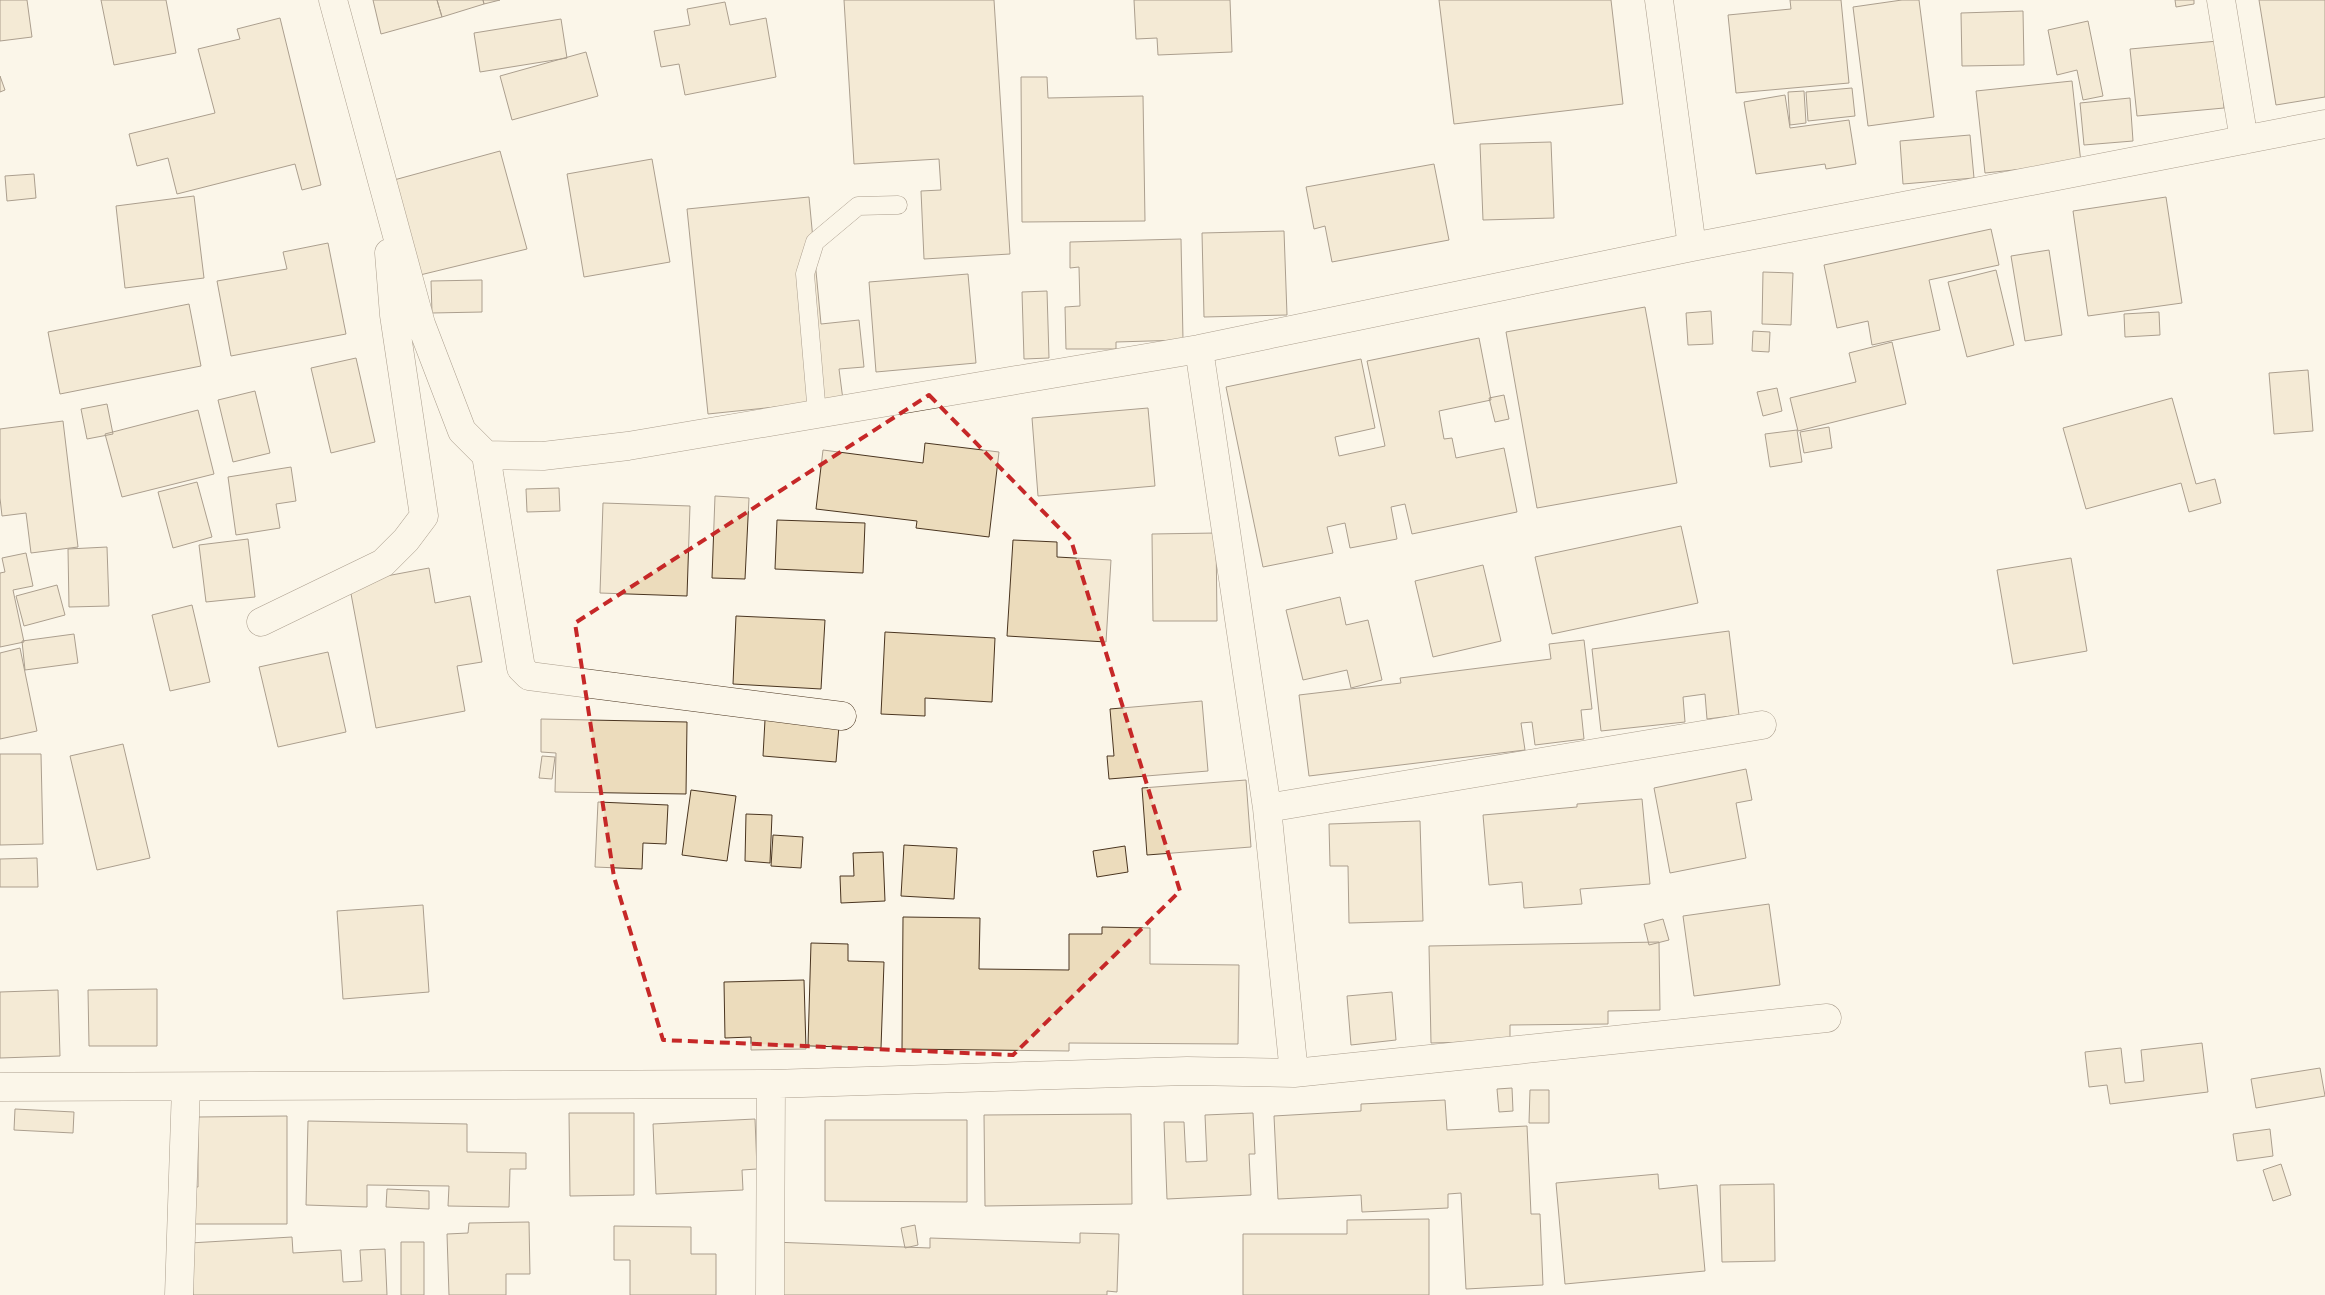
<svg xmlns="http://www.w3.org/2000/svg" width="2325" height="1295" font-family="'DM Sans',sans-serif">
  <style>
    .building { fill: #ecdcbc; stroke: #4a3520 }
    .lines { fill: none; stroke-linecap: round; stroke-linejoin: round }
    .service-casing { stroke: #4a3520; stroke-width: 19 }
    .minor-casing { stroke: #4a3520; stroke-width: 29 }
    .service { stroke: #fbf6e9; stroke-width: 18 }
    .minor { stroke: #fbf6e9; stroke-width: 28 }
    .marked { fill: none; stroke: #c62828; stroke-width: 4; stroke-dasharray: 10 6; stroke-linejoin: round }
  </style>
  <rect width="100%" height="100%" fill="#fbf6e9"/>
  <path class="building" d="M 0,0 L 27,0 L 32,37 L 0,41 Z
    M 101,0 L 166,0 L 176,53 L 114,65 Z
    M 373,0 L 437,0 L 442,17 L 381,34 Z
    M 437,0 L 483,0 L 484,4 L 442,17 Z
    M 483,0 L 500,0 L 484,4 Z
    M 844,0 L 994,0 L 1010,254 L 924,259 L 921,191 L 941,190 L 939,159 L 854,164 Z
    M 1134,0 L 1230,0 L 1232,52 L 1158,55 L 1157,38 L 1136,39 Z
    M 1439,0 L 1611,0 L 1623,104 L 1454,124 Z
    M 1790,0 L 1841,0 L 1849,83 L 1736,93 L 1728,15 L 1791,9 Z
    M 1902,0 L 1919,0 L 1934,117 L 1868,126 L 1853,7 Z
    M 2175,0 L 2194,0 L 2194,4 L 2176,7 Z
    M 2259,0 L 2325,0 L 2325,97 L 2276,105 Z
    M 725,2 L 730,25 L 766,18 L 776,77 L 685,95 L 679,64 L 661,67 L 654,31 L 690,25 L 687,9 Z
    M 2023,11 L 2024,65 L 1962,66 L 1961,13 Z
    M 280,18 L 321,185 L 302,190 L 295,164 L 177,194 L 168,158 L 137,166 L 129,134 L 215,113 L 198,49 L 240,39 L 237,29 Z
    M 561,19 L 567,58 L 480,72 L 474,33 Z
    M 2088,21 L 2103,96 L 2083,100 L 2077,70 L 2057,75 L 2048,30 Z
    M 2218,41 L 2224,108 L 2137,116 L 2130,49 Z
    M 586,52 L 598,96 L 512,120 L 500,76 Z
    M 0,76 L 5,90 L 0,92 Z
    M 1021,77 L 1047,77 L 1048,98 L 1143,96 L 1145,221 L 1022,222 Z
    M 2072,81 L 2081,163 L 1985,173 L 1976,91 Z
    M 1852,88 L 1855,116 L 1808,121 L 1806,92 Z
    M 1804,91 L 1806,123 L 1790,125 L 1788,92 Z
    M 1785,95 L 1790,128 L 1849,120 L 1856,164 L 1826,169 L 1825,164 L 1756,174 L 1744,102 Z
    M 2130,98 L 2133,141 L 2084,145 L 2080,103 Z
    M 1970,135 L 1974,178 L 1903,184 L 1900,141 Z
    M 1551,142 L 1554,218 L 1483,220 L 1480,144 Z
    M 500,151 L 527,249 L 420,275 L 394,180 Z
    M 652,159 L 670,262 L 584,277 L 567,174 Z
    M 1434,164 L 1449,240 L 1332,262 L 1325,226 L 1314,229 L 1306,187 Z
    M 34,174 L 36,198 L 7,201 L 5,176 Z
    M 194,196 L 204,278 L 125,288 L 116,206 Z
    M 809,197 L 821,324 L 859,320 L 864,367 L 839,369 L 843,400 L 708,414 L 687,209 Z
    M 2166,197 L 2182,303 L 2088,316 L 2073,211 Z
    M 1991,229 L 1999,265 L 1929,280 L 1940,330 L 1872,345 L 1868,321 L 1837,328 L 1824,265 Z
    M 1284,231 L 1287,315 L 1204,317 L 1202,233 Z
    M 1181,239 L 1183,340 L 1116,342 L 1116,349 L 1066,349 L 1065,307 L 1080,306 L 1079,267 L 1070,268 L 1070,242 Z
    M 328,243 L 346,334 L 231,356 L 217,281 L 287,269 L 283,252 Z
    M 2049,250 L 2062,335 L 2025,341 L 2011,256 Z
    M 1996,270 L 2014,345 L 1967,357 L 1948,282 Z
    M 1763,272 L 1793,273 L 1791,325 L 1762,324 Z
    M 968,274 L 976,363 L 876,372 L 869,282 Z
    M 482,280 L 482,312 L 432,313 L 431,281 Z
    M 1047,291 L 1049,358 L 1024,359 L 1022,292 Z
    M 189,304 L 201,366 L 60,394 L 48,332 Z
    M 1645,307 L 1677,483 L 1537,508 L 1506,332 Z
    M 1711,311 L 1713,344 L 1688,345 L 1686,313 Z
    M 2159,312 L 2160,335 L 2125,337 L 2124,314 Z
    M 1753,331 L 1770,332 L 1769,352 L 1752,351 Z
    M 1479,338 L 1491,400 L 1439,411 L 1444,439 L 1452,438 L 1456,458 L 1504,448 L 1517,512 L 1412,534 L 1405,504 L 1391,507 L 1397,539 L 1350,548 L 1345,523 L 1327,527 L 1333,553 L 1263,567 L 1226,387 L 1361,359 L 1375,428 L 1335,437 L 1339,456 L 1385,446 L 1367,361 Z
    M 1892,342 L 1906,404 L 1798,431 L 1790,398 L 1856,382 L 1849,353 Z
    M 356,358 L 375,442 L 331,453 L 311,368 Z
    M 2308,370 L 2313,431 L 2274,434 L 2269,373 Z
    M 1777,388 L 1782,411 L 1763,416 L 1757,392 Z
    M 255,391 L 270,453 L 233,462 L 218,400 Z
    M 1504,395 L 1509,419 L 1495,422 L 1489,398 Z
    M 2172,398 L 2196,484 L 2215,479 L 2221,503 L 2189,512 L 2181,483 L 2086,509 L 2063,428 Z
    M 107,404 L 113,434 L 87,439 L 81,409 Z
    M 1148,408 L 1155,486 L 1038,496 L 1032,418 Z
    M 198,410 L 214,474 L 122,497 L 105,434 Z
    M 63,421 L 78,547 L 31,553 L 26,513 L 2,516 L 0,498 L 0,429 Z
    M 1829,427 L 1832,448 L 1804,453 L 1800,432 Z
    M 1797,430 L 1802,462 L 1770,467 L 1765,434 Z
    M 925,443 L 999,452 L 989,537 L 916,528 L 917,521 L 816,509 L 823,450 L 923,463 Z
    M 291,467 L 296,501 L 276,504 L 280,528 L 236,535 L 228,477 Z
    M 197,482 L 212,537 L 173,548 L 158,492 Z
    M 559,488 L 560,511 L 527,512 L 526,489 Z
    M 715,496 L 749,498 L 745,579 L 712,578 Z
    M 603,503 L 690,506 L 687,596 L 600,593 Z
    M 777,520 L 865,523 L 863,573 L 775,569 Z
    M 1681,526 L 1698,603 L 1552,634 L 1535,557 Z
    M 1216,533 L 1217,621 L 1153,621 L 1152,534 Z
    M 248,539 L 255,597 L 206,602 L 199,545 Z
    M 1013,540 L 1057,542 L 1057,557 L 1111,560 L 1106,642 L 1007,636 Z
    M 107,547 L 109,606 L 69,607 L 68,549 Z
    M 26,553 L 33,586 L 13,590 L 24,642 L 0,647 L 0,573 L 5,572 L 2,558 Z
    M 2071,558 L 2087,651 L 2013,664 L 1997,570 Z
    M 1483,565 L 1501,641 L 1433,657 L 1415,581 Z
    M 429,568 L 435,603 L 470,596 L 482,662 L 457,666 L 465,711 L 376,728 L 349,583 Z
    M 57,585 L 65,615 L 24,626 L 16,596 Z
    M 1340,597 L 1346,625 L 1368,620 L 1382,680 L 1351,688 L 1347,670 L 1303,680 L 1286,610 Z
    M 192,605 L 210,682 L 170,691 L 152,615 Z
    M 736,616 L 825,620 L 821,689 L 733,684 Z
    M 1729,631 L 1739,715 L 1707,719 L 1705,694 L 1683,697 L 1685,722 L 1601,731 L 1592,649 Z
    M 885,632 L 995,638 L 992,702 L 925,698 L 925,716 L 881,714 Z
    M 74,634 L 78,663 L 25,670 L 22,641 Z
    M 1584,640 L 1592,709 L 1581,710 L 1584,739 L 1535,745 L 1532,722 L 1521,723 L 1525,750 L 1309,776 L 1299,695 L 1401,683 L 1400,678 L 1551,659 L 1549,644 Z
    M 20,648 L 37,731 L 0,739 L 0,653 Z
    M 328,652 L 346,732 L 278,747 L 259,667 Z
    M 1202,701 L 1208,771 L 1109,779 L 1107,756 L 1114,756 L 1110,709 Z
    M 541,719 L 687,722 L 686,794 L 555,792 L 556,753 L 541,752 Z
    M 765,720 L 839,726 L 836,762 L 763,756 Z
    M 123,744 L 150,858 L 97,870 L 70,756 Z
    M 0,754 L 41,754 L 43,844 L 0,845 Z
    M 542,756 L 555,757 L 552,779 L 539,778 Z
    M 1746,769 L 1752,800 L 1736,803 L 1746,858 L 1670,873 L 1654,788 Z
    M 1246,780 L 1251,847 L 1147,855 L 1142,788 Z
    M 691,790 L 736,796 L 727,861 L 682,855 Z
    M 1642,799 L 1650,884 L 1580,889 L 1582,904 L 1524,908 L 1522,882 L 1489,885 L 1483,815 L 1577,807 L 1577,804 Z
    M 598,802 L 668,805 L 666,844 L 643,843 L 642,869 L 595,867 Z
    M 746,814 L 772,815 L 770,863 L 745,861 Z
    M 1420,821 L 1423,921 L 1349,923 L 1348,866 L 1330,866 L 1329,824 Z
    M 773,835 L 803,837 L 801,868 L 771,866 Z
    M 904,845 L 957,848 L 954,899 L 901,896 Z
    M 1125,846 L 1128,872 L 1097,877 L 1093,851 Z
    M 883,852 L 885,901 L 841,903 L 840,876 L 854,876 L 853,853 Z
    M 37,858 L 38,887 L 0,887 L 0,859 Z
    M 1769,904 L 1780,985 L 1694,996 L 1683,916 Z
    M 423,905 L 429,992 L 343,999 L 337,911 Z
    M 903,917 L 980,918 L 979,969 L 1069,970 L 1069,934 L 1102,934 L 1102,927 L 1150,928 L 1150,964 L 1239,965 L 1238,1044 L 1069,1043 L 1069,1051 L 902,1049 Z
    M 1663,919 L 1669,940 L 1649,945 L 1644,924 Z
    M 1659,942 L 1660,1010 L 1608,1011 L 1608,1024 L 1510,1025 L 1510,1041 L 1431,1043 L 1429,946 Z
    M 811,943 L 848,944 L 848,961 L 884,962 L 881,1048 L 808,1046 Z
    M 804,980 L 806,1049 L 751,1050 L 751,1037 L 725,1038 L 724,982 Z
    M 157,989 L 157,1046 L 89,1046 L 88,990 Z
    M 58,990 L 60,1056 L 0,1058 L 0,992 Z
    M 1392,992 L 1396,1040 L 1351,1045 L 1347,996 Z
    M 2202,1043 L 2208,1092 L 2110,1104 L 2107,1085 L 2089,1087 L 2085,1052 L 2121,1048 L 2125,1083 L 2144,1081 L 2141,1050 Z
    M 2320,1068 L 2325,1096 L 2256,1108 L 2251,1079 Z
    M 1512,1088 L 1513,1111 L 1499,1112 L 1497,1089 Z
    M 1530,1090 L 1549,1090 L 1549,1123 L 1529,1123 Z
    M 1445,1100 L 1447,1130 L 1527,1126 L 1531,1214 L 1540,1214 L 1543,1285 L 1466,1289 L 1461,1193 L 1448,1194 L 1448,1208 L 1362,1212 L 1361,1195 L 1278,1199 L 1274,1116 L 1361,1111 L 1361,1104 Z
    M 15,1109 L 74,1112 L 73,1133 L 14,1130 Z
    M 569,1113 L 634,1113 L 634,1195 L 570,1196 Z
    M 1253,1113 L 1255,1154 L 1249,1154 L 1251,1195 L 1167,1199 L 1164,1122 L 1184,1122 L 1186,1162 L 1207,1161 L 1205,1115 Z
    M 1131,1114 L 1132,1204 L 985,1206 L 984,1115 Z
    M 287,1116 L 287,1224 L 185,1224 L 185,1186 L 198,1187 L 198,1117 Z
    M 755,1119 L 757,1169 L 742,1170 L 743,1190 L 656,1194 L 653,1124 Z
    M 825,1120 L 967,1120 L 967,1202 L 825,1201 Z
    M 308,1121 L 467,1124 L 467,1152 L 526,1153 L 526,1169 L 510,1169 L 509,1207 L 448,1206 L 449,1186 L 367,1185 L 367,1207 L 306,1205 Z
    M 2270,1129 L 2273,1156 L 2237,1161 L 2233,1134 Z
    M 2281,1164 L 2291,1195 L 2273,1201 L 2263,1170 Z
    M 1658,1174 L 1659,1189 L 1697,1185 L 1705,1271 L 1565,1284 L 1556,1183 Z
    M 1774,1184 L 1775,1261 L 1722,1262 L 1720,1185 Z
    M 387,1189 L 429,1191 L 429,1209 L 386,1207 Z
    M 1429,1219 L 1429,1295 L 1243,1295 L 1243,1234 L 1347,1234 L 1347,1220 Z
    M 529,1222 L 530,1274 L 506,1274 L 506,1295 L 449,1295 L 447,1234 L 468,1233 L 469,1223 Z
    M 915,1225 L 918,1245 L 905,1248 L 901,1228 Z
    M 614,1226 L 691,1227 L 691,1254 L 716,1254 L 716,1295 L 630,1295 L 630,1260 L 614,1260 Z
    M 1080,1233 L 1119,1234 L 1117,1292 L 1107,1291 L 1107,1295 L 771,1295 L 772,1242 L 930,1248 L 930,1238 L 1080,1243 Z
    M 292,1237 L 293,1253 L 341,1250 L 343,1282 L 362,1281 L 360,1250 L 385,1249 L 387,1295 L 193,1295 L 190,1243 Z
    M 401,1242 L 424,1242 L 424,1295 L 401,1295 Z"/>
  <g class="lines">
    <defs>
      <path id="service" d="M 817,414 L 805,274 L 815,242 L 858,206 L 898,205"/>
      <path id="minor" d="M 333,0 L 421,324 L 462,431 L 486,455 L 521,668 L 529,676 L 842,716
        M 1659,0 L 1692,247
        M 2221,0 L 2244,140
        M 1199,349 L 1267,808 L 1294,1073
        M 486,455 L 543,456 L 628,446 L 1199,349 L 1692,247 L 2325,124
        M 261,622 L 383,563 L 406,540 L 424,516 L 394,315 L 389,253
        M 1267,808 L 1762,725
        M 0,1087 L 771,1084 L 1187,1071 L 1294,1073 L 1827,1018
        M 179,1295 L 186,1087
        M 770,1295 L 771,1084"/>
    </defs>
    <use href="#service" class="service-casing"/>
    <use href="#minor" class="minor-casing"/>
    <use href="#service" class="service"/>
    <use href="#minor" class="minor"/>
  </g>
  <path d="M0 0H2325V1295H0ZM 929,395 L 1071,540 L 1180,891 L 1013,1055 L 663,1040 L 614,877 L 575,623 Z" fill="#fbf6e9" fill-opacity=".55" fill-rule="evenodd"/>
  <path class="marked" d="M 929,395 L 1071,540 L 1180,891 L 1013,1055 L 663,1040 L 614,877 L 575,623 Z"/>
</svg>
